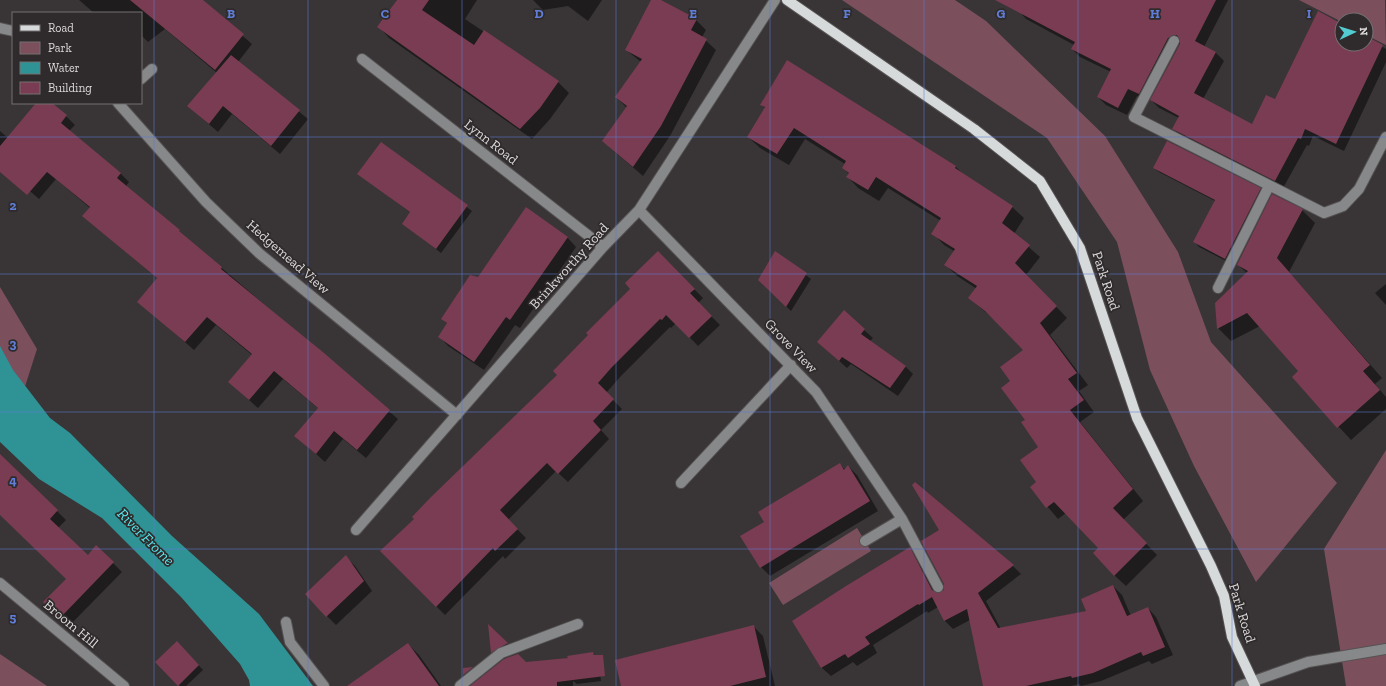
<svg xmlns="http://www.w3.org/2000/svg" width="1386" height="686" font-family="'Zilla Slab',serif">
  <style>
    .green { fill: #7c4f5d }
    .water { fill: #2f9295 }
    .shadow { fill: #0007 }
    .building { fill: #7a3c52 }
    .lines { fill: none; stroke-linecap: round; stroke-linejoin: round }
    .minor-casing { stroke: #565253; stroke-width: 12 }
    .major-casing { stroke: #565253; stroke-width: 12 }
    .minor { stroke: #868889; stroke-width: 10 }
    .major { stroke: #d6dada; stroke-width: 10 }
    .grid { fill: none; stroke: #607ed8; stroke-width: 1; stroke-opacity: 0.55 }
    .labels { text-anchor: middle; dominant-baseline: central; stroke-width: 3.5; stroke-linejoin: round; paint-order: stroke }
    .street-label { font-size: 14px; fill: #dbd8d9; stroke: #2f2b2c }
    .water-label { font-size: 15px; font-style: italic; fill: #59e5e9; stroke: #2f2b2c }
    .grid-label { font-size: 13px; text-anchor: middle; font-weight: bold; fill: #607ed8; stroke: #2f2b2c; stroke-width: 3.5; stroke-linejoin: round; paint-order: stroke }
  </style>
  <rect width="100%" height="100%" fill="#393536"/>
  <path class="green" d="M 842,0 L 955,0 L 986,21 L 1105,136 L 1178,252 L 1211,342 L 1337,483 L 1256,582 L 1194,466 L 1150,370 L 1117,242 L 1047,138 Z
    M 1299,0 L 1385,0 L 1386,45 L 1366,35 L 1366,20 L 1342,20 L 1342,22 Z
    M 0,287 L 37,349 L 22,396 L 0,405 Z
    M 1386,450 L 1386,686 L 1346,686 L 1324,549 Z
    M 857,528 L 871,551 L 783,605 L 769,583 Z
    M 0,654 L 47,686 L 0,686 Z"/>
  <path class="water" d="M 0,346 L 13,370 L 50,418 L 70,433 L 172,536 L 259,614 L 313,686 L 250,686 L 249,680 L 240,664 L 181,597 L 102,518 L 39,479 L 0,442 Z"/>
  <path class="shadow" d="M 79,0 L 201,0 L 252,44 L 238,62 L 308,119 L 280,154 L 232,114 L 218,132 L 188,106 L 217,73 L 165,29 L 148,42 L 141,35 L 141,13 L 94,13 Z
    M 397,0 L 477,0 L 465,19 L 558,82 L 569,93 L 550,119 L 532,139 L 389,38 L 379,27 Z
    M 533,0 L 602,0 L 588,21 L 568,6 L 543,10 Z
    M 653,0 L 659,0 L 696,20 L 706,30 L 702,37 L 716,50 L 670,136 L 643,176 L 614,151 L 627,108 L 616,97 L 641,62 L 626,50 Z
    M 1009,0 L 1228,0 L 1204,47 L 1216,53 L 1224,61 L 1203,99 L 1252,125 L 1342,25 L 1342,44 L 1366,44 L 1366,37 L 1386,49 L 1386,62 L 1344,151 L 1313,136 L 1309,146 L 1307,145 L 1283,188 L 1182,137 L 1174,129 L 1179,118 L 1159,108 L 1151,100 L 1182,42 L 1176,46 L 1147,101 L 1137,96 L 1127,115 L 1106,105 L 1098,97 L 1111,72 L 1080,57 L 1072,49 L 1074,45 L 1026,19 Z
    M 787,61 L 956,167 L 964,175 L 1012,207 L 1024,218 L 1014,234 L 1040,257 L 1026,275 L 1067,318 L 1050,335 L 1088,385 L 1079,391 L 1094,412 L 1080,422 L 1143,501 L 1123,520 L 1157,555 L 1126,586 L 1114,575 L 1100,548 L 1066,513 L 1058,519 L 1031,487 L 1038,482 L 1039,447 L 1012,382 L 1024,350 L 996,321 L 969,298 L 977,289 L 957,276 L 946,265 L 954,251 L 944,245 L 933,233 L 941,221 L 888,188 L 879,201 L 858,188 L 847,176 L 849,174 L 843,168 L 845,164 L 805,139 L 789,165 L 760,148 L 748,137 L 765,108 L 761,104 Z
    M 37,103 L 51,103 L 66,116 L 75,125 L 69,131 L 121,174 L 129,182 L 126,186 L 398,419 L 366,458 L 343,439 L 325,462 L 296,436 L 319,409 L 283,379 L 258,408 L 229,382 L 252,355 L 216,325 L 194,350 L 139,302 L 158,279 L 83,216 L 90,208 L 56,179 L 39,199 L 0,165 L 0,131 L 8,138 Z
    M 381,144 L 472,211 L 441,253 L 403,224 L 411,213 L 359,174 Z
    M 1154,168 L 1260,189 L 1265,194 L 1230,263 L 1199,247 L 1195,242 L 1215,201 L 1159,172 Z
    M 1302,210 L 1315,223 L 1289,272 L 1382,378 L 1375,384 L 1386,397 L 1386,409 L 1351,440 L 1293,377 L 1299,371 L 1260,326 L 1231,341 L 1218,328 L 1247,273 L 1238,265 Z
    M 567,237 L 576,247 L 520,328 L 515,325 L 484,370 L 448,346 L 439,336 L 448,324 L 442,319 L 479,279 Z
    M 775,252 L 811,279 L 791,311 L 759,280 Z
    M 658,253 L 703,298 L 698,303 L 720,325 L 698,346 L 676,323 L 671,328 L 670,327 L 621,376 L 606,393 L 622,409 L 601,430 L 609,439 L 568,482 L 556,471 L 508,520 L 526,538 L 505,559 L 503,556 L 445,615 L 381,551 L 415,519 L 558,375 L 632,289 Z
    M 1386,284 L 1386,305 L 1375,293 Z
    M 844,312 L 873,338 L 869,342 L 905,366 L 913,374 L 898,396 L 851,364 L 847,368 L 818,342 Z
    M 0,455 L 66,520 L 58,528 L 88,556 L 113,563 L 122,572 L 69,626 L 54,612 L 67,579 L 0,514 Z
    M 840,464 L 845,470 L 848,466 L 857,475 L 878,511 L 770,576 L 761,567 L 765,522 Z
    M 910,549 L 918,557 L 938,595 L 1013,566 L 1021,574 L 986,601 L 1001,629 L 1087,611 L 1113,586 L 1122,595 L 1131,616 L 1148,608 L 1156,617 L 1173,655 L 1152,664 L 1149,661 L 1101,681 L 1081,686 L 1079,684 L 1071,686 L 984,686 L 970,620 L 953,629 L 945,621 L 938,607 L 928,613 L 927,611 L 873,645 L 877,653 L 857,666 L 853,662 L 831,676 L 822,668 L 794,621 Z
    M 346,557 L 355,566 L 372,591 L 336,625 L 327,616 Z
    M 753,626 L 763,636 L 775,686 L 622,686 Z
    M 493,629 L 511,648 L 496,657 L 492,652 Z
    M 177,642 L 203,670 L 186,686 L 180,686 L 156,662 Z
    M 408,644 L 419,655 L 441,686 L 352,686 Z
    M 593,653 L 598,658 L 601,681 L 577,684 L 573,681 L 573,686 L 495,686 L 526,663 L 563,659 Z"/>
  <path class="building" d="M 130,0 L 203,0 L 244,34 L 215,70 Z
    M 397,0 L 429,0 L 422,10 L 474,45 L 484,30 L 559,81 L 540,108 L 520,129 L 377,27 Z
    M 651,0 L 661,0 L 697,19 L 691,30 L 707,39 L 661,126 L 633,167 L 602,141 L 627,106 L 615,97 L 642,59 L 625,50 Z
    M 995,0 L 1216,0 L 1195,41 L 1216,52 L 1194,93 L 1252,124 L 1266,95 L 1275,99 L 1318,11 L 1342,24 L 1342,44 L 1366,44 L 1366,36 L 1383,45 L 1336,144 L 1305,129 L 1301,139 L 1298,138 L 1275,181 L 1172,129 L 1179,116 L 1150,100 L 1180,44 L 1180,40 L 1177,35 L 1173,35 L 1168,38 L 1139,94 L 1128,89 L 1118,108 L 1097,97 L 1111,69 L 1071,49 L 1075,42 Z
    M 231,55 L 300,110 L 271,146 L 223,106 L 209,124 L 187,106 Z
    M 787,60 L 956,166 L 955,168 L 1013,206 L 1002,223 L 1030,245 L 1015,263 L 1057,306 L 1040,323 L 1077,373 L 1068,379 L 1084,400 L 1070,410 L 1133,489 L 1113,508 L 1147,543 L 1114,576 L 1093,553 L 1098,548 L 1054,502 L 1046,508 L 1030,487 L 1036,482 L 1020,460 L 1038,447 L 1021,422 L 1025,420 L 1001,388 L 1010,381 L 1000,367 L 1023,350 L 985,311 L 968,298 L 977,286 L 944,265 L 955,249 L 931,234 L 941,218 L 876,177 L 868,190 L 846,177 L 849,173 L 842,168 L 846,161 L 794,128 L 777,154 L 747,137 L 765,107 L 760,105 Z
    M 36,103 L 52,103 L 67,115 L 61,123 L 121,173 L 117,178 L 180,230 L 179,231 L 222,267 L 221,269 L 324,353 L 390,410 L 357,450 L 334,431 L 316,454 L 294,436 L 318,408 L 274,371 L 249,400 L 228,382 L 252,354 L 207,317 L 185,342 L 137,302 L 157,278 L 82,216 L 90,207 L 47,172 L 27,195 L 0,172 L 0,146 Z
    M 1167,141 L 1261,188 L 1225,259 L 1193,242 L 1215,200 L 1153,168 Z
    M 381,142 L 468,205 L 436,249 L 402,224 L 410,212 L 357,174 Z
    M 1272,194 L 1303,209 L 1277,258 L 1370,365 L 1363,371 L 1380,390 L 1337,428 L 1292,377 L 1298,371 L 1247,313 L 1217,329 L 1215,303 L 1248,271 L 1237,265 Z
    M 526,207 L 568,237 L 510,320 L 506,317 L 474,362 L 438,337 L 447,323 L 441,319 L 470,275 L 478,277 Z
    M 658,251 L 695,289 L 690,293 L 712,316 L 689,338 L 666,315 L 662,320 L 660,319 L 612,367 L 598,383 L 614,399 L 593,421 L 601,430 L 558,474 L 547,463 L 500,510 L 518,529 L 495,551 L 493,548 L 436,607 L 380,551 L 414,519 L 412,517 L 430,498 L 557,375 L 553,371 L 588,335 L 586,333 L 630,289 L 625,283 Z
    M 775,251 L 807,273 L 786,307 L 758,280 Z
    M 844,310 L 865,329 L 861,334 L 906,366 L 890,388 L 842,357 L 839,361 L 817,342 Z
    M 0,454 L 58,510 L 50,519 L 88,555 L 96,545 L 114,562 L 60,618 L 43,602 L 66,579 L 0,515 Z
    M 840,463 L 844,470 L 848,465 L 870,501 L 760,568 L 740,536 L 764,522 L 758,512 Z
    M 915,482 L 1014,565 L 978,593 L 998,628 L 1086,611 L 1081,599 L 1113,585 L 1127,616 L 1148,607 L 1165,647 L 1143,656 L 1141,652 L 1093,673 L 1072,678 L 1071,676 L 1026,686 L 983,686 L 967,609 L 944,621 L 932,597 L 919,605 L 918,604 L 865,637 L 870,644 L 848,658 L 845,654 L 821,668 L 792,621 L 846,586 L 910,547 L 932,590 L 938,593 L 944,590 L 944,584 L 921,541 L 939,530 L 912,485 Z
    M 346,555 L 364,581 L 326,617 L 305,594 Z
    M 488,624 L 508,643 L 491,653 Z
    M 754,625 L 766,677 L 730,686 L 621,686 L 615,660 Z
    M 177,641 L 199,665 L 178,686 L 155,662 Z
    M 408,643 L 439,686 L 347,686 Z
    M 593,652 L 594,655 L 603,655 L 605,676 L 557,682 L 557,686 L 470,686 L 504,659 L 518,654 L 526,662 L 568,658 L 567,656 Z
    M 473,667 L 463,675 L 463,668 Z"/>
  <g class="lines">
    <defs>
      <path id="minor" d="M 0,28 L 13,31
        M 1174,41 L 1134,117 L 1324,213 L 1343,206 L 1359,189 L 1386,137
        M 362,59 L 603,247
        M 141,79 L 152,69
        M 118,103 L 206,202 L 260,254 L 457,415
        M 639,210 L 816,392 L 902,519 L 938,587
        M 1218,288 L 1269,186
        M 681,483 L 791,365
        M 356,530 L 603,247 L 639,210 L 775,0
        M 865,541 L 902,519
        M 0,583 L 124,686
        M 286,622 L 290,642 L 324,686
        M 460,686 L 501,653 L 578,624
        M 1240,686 L 1308,662 L 1386,649"/>
      <path id="major" d="M 787,0 L 974,129 L 1040,181 L 1080,248 L 1137,418 L 1211,566 L 1224,596 L 1232,637 L 1255,686"/>
    </defs>
    <use href="#minor" class="minor-casing"/>
    <use href="#major" class="major-casing"/>
    <use href="#minor" class="minor"/>
    <use href="#major" class="major"/>
  </g>
  <path class="grid" d="M 154,0 L 154,686M 308,0 L 308,686M 462,0 L 462,686M 616,0 L 616,686M 770,0 L 770,686M 924,0 L 924,686M 1078,0 L 1078,686M 1232,0 L 1232,686M 0,137 L 1386,137M 0,274 L 1386,274M 0,412 L 1386,412M 0,549 L 1386,549"/>
  <g class="labels">
    <g class="street-label">
      <text transform="translate(491 142) rotate(38)">Lynn Road</text>
      <text transform="translate(288 257) rotate(41)">Hedgemead View</text>
      <text transform="translate(569 266) rotate(-48)">Brinkworthy Road</text>
      <text transform="translate(1106 281) rotate(72)">Park Road</text>
      <text transform="translate(791 346) rotate(46)">Grove View</text>
      <text transform="translate(1242 613) rotate(73)">Park Road</text>
      <text transform="translate(71 624) rotate(40)">Broom Hill</text>
    </g>
    <g class="water-label">
      <text transform="translate(146 537) rotate(45)">River Frome</text>
    </g>
  </g>
  <g class="grid-label">
    <text x="231" y="18">B</text>
    <text x="385" y="18">C</text>
    <text x="539" y="18">D</text>
    <text x="693" y="18">E</text>
    <text x="847" y="18">F</text>
    <text x="1001" y="18">G</text>
    <text x="1155" y="18">H</text>
    <text x="1309" y="18">I</text>
    <text x="13" y="210">2</text>
    <text x="13" y="348">3</text>
    <text x="13" y="485">4</text>
    <text x="13" y="622">5</text>
  </g>
  <rect x="12" y="12" width="130" height="92" fill="#2f2b2c" stroke="#747071"/>
  <rect x="20" y="25" width="20" height="6" fill="#d6dada" stroke="#747071"/>
  <text x="48" y="32" font-size="12" fill="#dbd8d9">Road</text>
  <rect x="20" y="42" width="20" height="12" fill="#7c4f5d" stroke="#747071"/>
  <text x="48" y="52" font-size="12" fill="#dbd8d9">Park</text>
  <rect x="20" y="62" width="20" height="12" fill="#2f9295" stroke="#747071"/>
  <text x="48" y="72" font-size="12" fill="#dbd8d9">Water</text>
  <rect x="20" y="82" width="20" height="12" fill="#7a3c52" stroke="#747071"/>
  <text x="48" y="92" font-size="12" fill="#dbd8d9">Building</text>
  <g transform="translate(1354 32) rotate(86)"><circle r="19" fill="#2f2b2c" stroke="#747071"/>
  <path d="M0-3L7 15L0 10L-7 15Z" fill="#52ccd0"/>
  <text y="-6" font-size="11" font-weight="bold" text-anchor="middle" fill="#dbd8d9">N</text>
  </g>
</svg>
